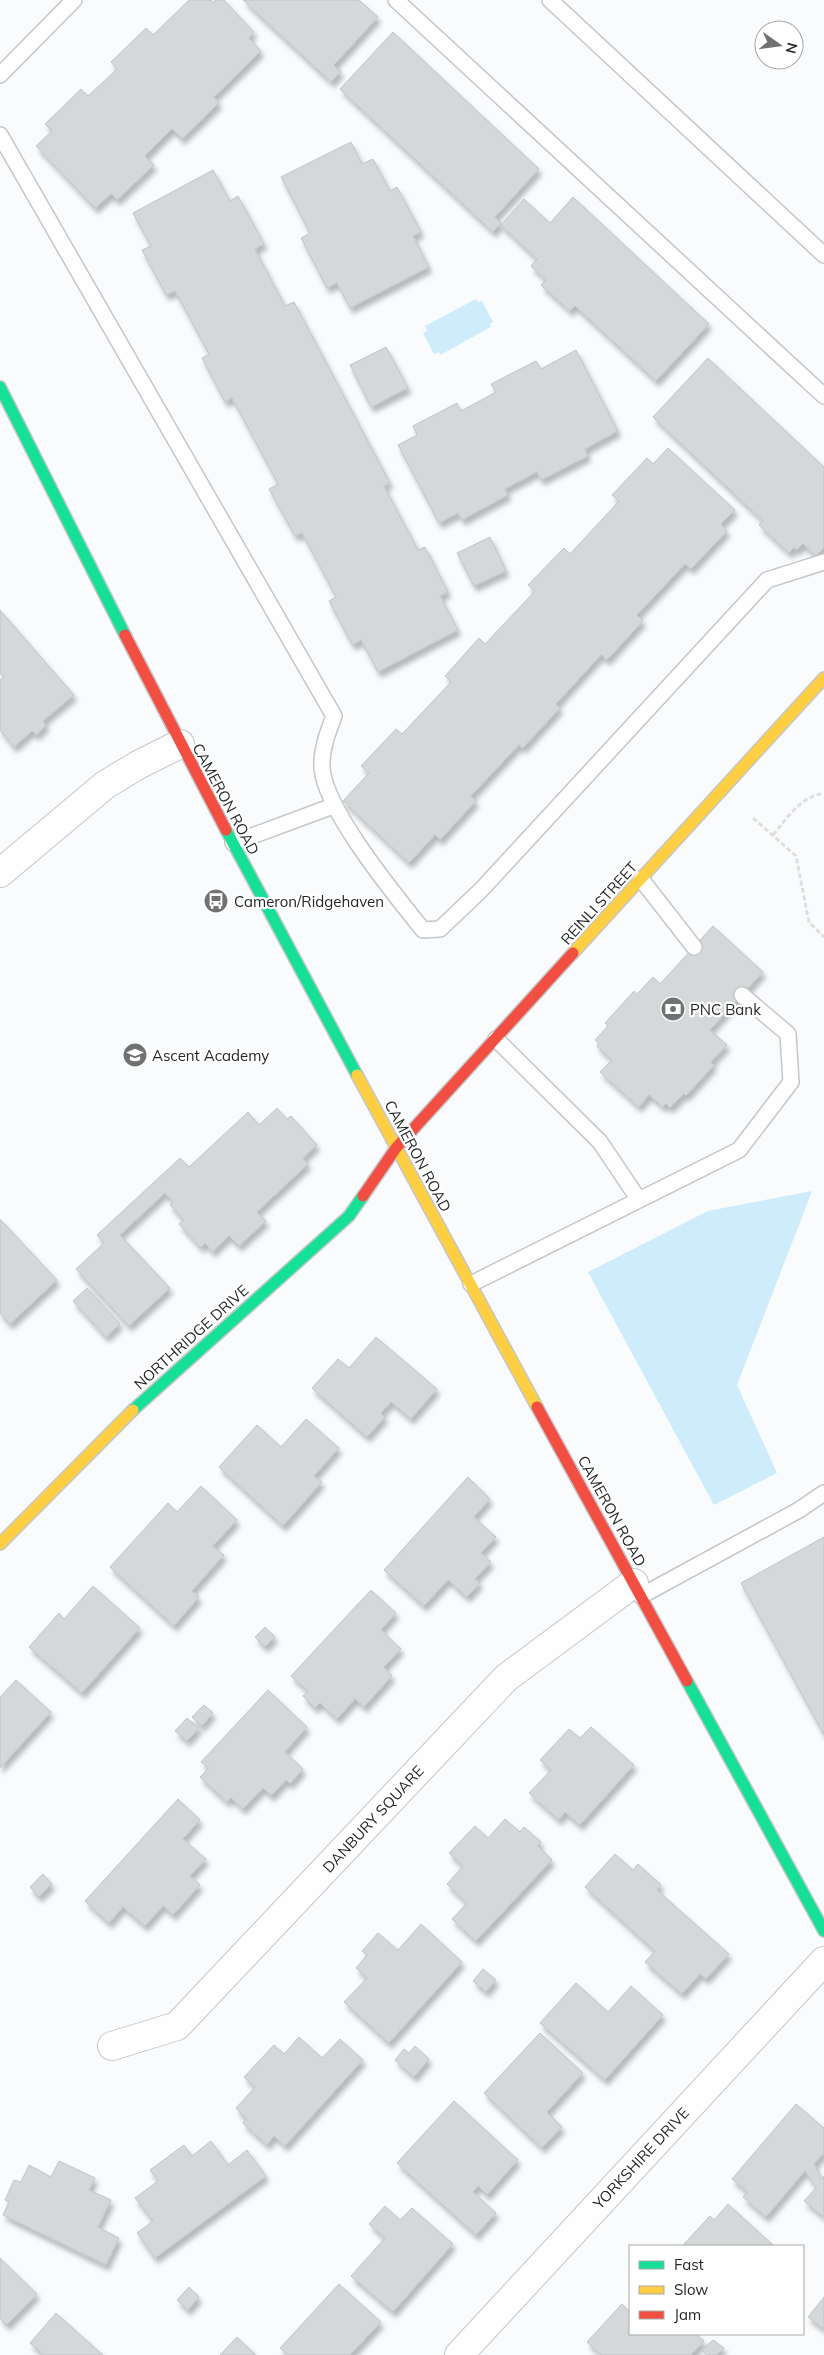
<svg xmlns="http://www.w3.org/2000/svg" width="824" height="2355" font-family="Mulish,sans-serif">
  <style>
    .water { fill: #ceecfc }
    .building { fill: #d5d8d9; stroke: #c1c4c5; filter: url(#shadow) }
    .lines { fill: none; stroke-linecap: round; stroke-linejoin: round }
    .lane-casing { stroke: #c4c6c8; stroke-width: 18 }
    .street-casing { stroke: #c4c6c8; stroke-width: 30 }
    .fast-casing { stroke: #c4c6c8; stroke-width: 14 }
    .slow-casing { stroke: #c4c6c8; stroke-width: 14 }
    .jam-casing { stroke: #c4c6c8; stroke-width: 14 }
    .path { stroke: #dfdfdf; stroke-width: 3; stroke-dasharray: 5 2.5; stroke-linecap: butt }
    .lane { stroke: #fefeff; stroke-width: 15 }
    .street { stroke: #fefeff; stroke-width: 28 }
    .fast { stroke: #16e098; stroke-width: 11 }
    .slow { stroke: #ffcf43; stroke-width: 11 }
    .jam { stroke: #f24e42; stroke-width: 11 }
    .labels { text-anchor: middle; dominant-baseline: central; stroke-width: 4.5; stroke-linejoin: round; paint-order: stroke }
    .street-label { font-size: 15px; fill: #242728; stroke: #fff }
    .poi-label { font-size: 15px; fill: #242728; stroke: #fff; text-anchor: start }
  </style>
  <defs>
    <filter id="shadow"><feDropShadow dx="3" dy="5.5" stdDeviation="2.5" flood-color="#0004"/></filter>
  </defs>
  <rect width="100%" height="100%" fill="#f9fbfd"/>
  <path class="water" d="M 476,299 L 478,302 L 482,301 L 493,322 L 490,324 L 491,327 L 440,355 L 439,352 L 434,354 L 423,333 L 427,331 L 425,326 Z
    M 812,1191 L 737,1385 L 777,1473 L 714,1505 L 588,1272 L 708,1211 Z"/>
  <path class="building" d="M 189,0 L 211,0 L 213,2 L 216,0 L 224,0 L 254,32 L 249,38 L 261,51 L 214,97 L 219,103 L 182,139 L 172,129 L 145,156 L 154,165 L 117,200 L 111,194 L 95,208 L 36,146 L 52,131 L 45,124 L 81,89 L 88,96 L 117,69 L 111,62 L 146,28 L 153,35 Z
    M 243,0 L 359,0 L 378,17 L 334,65 L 341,72 L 331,82 Z
    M 393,32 L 539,169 L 495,217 L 501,223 L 493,232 L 340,89 Z
    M 351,142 L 362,164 L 373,159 L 390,191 L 397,187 L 421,232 L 413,236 L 429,267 L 350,308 L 337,283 L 327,288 L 301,238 L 310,233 L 281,177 Z
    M 213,170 L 230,201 L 238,196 L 264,244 L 255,249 L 285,306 L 294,302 L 390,483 L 384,486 L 418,550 L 425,547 L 448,592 L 440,596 L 458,630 L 378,672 L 361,640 L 353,645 L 348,637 L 329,601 L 336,597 L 302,533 L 295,536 L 269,489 L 278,484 L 232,398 L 225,402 L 202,358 L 209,354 L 175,291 L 166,295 L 142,250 L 151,246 L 133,213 Z
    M 573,197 L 709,324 L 656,381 L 575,306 L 570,311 L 541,285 L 546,280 L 531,266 L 537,259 L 501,225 L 524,199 L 550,223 Z
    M 386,347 L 408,388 L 371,407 L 350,365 Z
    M 576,350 L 618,431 L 585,449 L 588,456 L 541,480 L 537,472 L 505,489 L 508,495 L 462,520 L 458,513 L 439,523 L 398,445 L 417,435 L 413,426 L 457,403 L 461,411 L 496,392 L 491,384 L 536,361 L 541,369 Z
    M 708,358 L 824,467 L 824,548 L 816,556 L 803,544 L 797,550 L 794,548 L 789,553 L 759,525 L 763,521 L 653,417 Z
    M 668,448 L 735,510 L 721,524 L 727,531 L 691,569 L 685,564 L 637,615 L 643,621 L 607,660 L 601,655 L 556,704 L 560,708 L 523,748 L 519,745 L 471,796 L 476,801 L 440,840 L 435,835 L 409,863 L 343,801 L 369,773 L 361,766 L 396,729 L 402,734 L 451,682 L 445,676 L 479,638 L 485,644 L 535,591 L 528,585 L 564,548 L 570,554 L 619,501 L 612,495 L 647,458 L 653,464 Z
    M 490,537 L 506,571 L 474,586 L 457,553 Z
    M 0,610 L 74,695 L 43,721 L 46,726 L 36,735 L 32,731 L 14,747 L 0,730 L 0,680 L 4,677 L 0,673 Z
    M 713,926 L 763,972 L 710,1030 L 727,1045 L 711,1062 L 714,1065 L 686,1096 L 684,1094 L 670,1108 L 666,1104 L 663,1107 L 649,1095 L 639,1107 L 600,1072 L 612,1060 L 597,1046 L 599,1043 L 595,1040 L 608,1026 L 605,1023 L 634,991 L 637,994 L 653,977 L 660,984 Z
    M 277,1108 L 287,1119 L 291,1116 L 317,1145 L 303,1158 L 308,1164 L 257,1212 L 266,1221 L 239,1246 L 229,1236 L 212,1252 L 205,1243 L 201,1248 L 179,1224 L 184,1220 L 170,1205 L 173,1202 L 165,1193 L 120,1235 L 170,1288 L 129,1326 L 76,1269 L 104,1243 L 97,1235 L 180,1158 L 189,1167 L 248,1112 L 259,1125 Z
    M 0,1219 L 57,1280 L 10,1324 L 0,1313 Z
    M 87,1288 L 120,1324 L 106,1337 L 73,1301 Z
    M 376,1337 L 437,1389 L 411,1419 L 391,1402 L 381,1413 L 385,1417 L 367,1437 L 312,1388 L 338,1359 L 349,1368 Z
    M 306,1419 L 339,1448 L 314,1476 L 322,1482 L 283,1526 L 219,1467 L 257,1425 L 281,1447 Z
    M 468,1477 L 490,1499 L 474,1517 L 496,1537 L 481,1553 L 491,1562 L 475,1579 L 480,1583 L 467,1597 L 448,1580 L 424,1606 L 384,1570 Z
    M 201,1486 L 237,1520 L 213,1546 L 224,1555 L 192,1591 L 199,1597 L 174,1626 L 110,1567 L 168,1503 L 177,1512 Z
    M 824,1537 L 824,1735 L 741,1583 Z
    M 93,1586 L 140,1628 L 82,1693 L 29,1647 L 59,1613 L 64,1619 Z
    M 371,1590 L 396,1613 L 381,1630 L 401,1649 L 384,1667 L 392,1676 L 364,1707 L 355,1699 L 337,1719 L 320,1703 L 315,1708 L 303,1696 L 308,1691 L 291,1676 Z
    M 265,1627 L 275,1637 L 265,1647 L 255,1637 Z
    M 16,1680 L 51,1712 L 0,1768 L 0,1697 Z
    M 268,1690 L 307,1727 L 285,1752 L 303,1769 L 290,1784 L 286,1780 L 271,1796 L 263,1788 L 243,1809 L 231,1798 L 227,1802 L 200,1777 L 209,1768 L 201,1762 Z
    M 204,1705 L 213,1713 L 202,1726 L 192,1717 Z
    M 187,1718 L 199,1728 L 187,1741 L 175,1731 Z
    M 591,1727 L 634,1765 L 580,1825 L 565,1812 L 559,1820 L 529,1793 L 551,1770 L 540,1760 L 569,1729 L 580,1738 Z
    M 178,1799 L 200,1820 L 183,1839 L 206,1859 L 190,1876 L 200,1885 L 173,1915 L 163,1906 L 145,1926 L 123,1907 L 109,1923 L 85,1901 Z
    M 505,1819 L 520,1832 L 524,1827 L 541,1842 L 538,1846 L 552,1860 L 476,1941 L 452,1919 L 467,1903 L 447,1884 L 463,1866 L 449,1853 L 475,1826 L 488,1838 Z
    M 615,1854 L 633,1870 L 638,1864 L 661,1885 L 657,1890 L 729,1954 L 706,1979 L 700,1974 L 682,1994 L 645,1962 L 655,1951 L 585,1887 Z
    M 43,1874 L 52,1884 L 39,1897 L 30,1887 Z
    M 421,1924 L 462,1962 L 389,2043 L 344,2002 L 367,1978 L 356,1968 L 367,1955 L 362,1951 L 378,1933 L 398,1950 Z
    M 483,1969 L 496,1980 L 486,1992 L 473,1981 Z
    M 576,1983 L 608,2012 L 631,1986 L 663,2015 L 605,2080 L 540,2023 Z
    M 540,2033 L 583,2073 L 547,2112 L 562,2127 L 542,2148 L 484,2093 Z
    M 299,2037 L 322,2058 L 340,2039 L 363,2060 L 285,2146 L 274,2136 L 267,2145 L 243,2123 L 246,2119 L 236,2108 L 255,2087 L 244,2077 L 274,2045 L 284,2054 Z
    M 415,2046 L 429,2059 L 414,2077 L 395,2060 L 404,2049 L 409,2053 Z
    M 454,2101 L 518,2160 L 487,2195 L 478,2186 L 473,2192 L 496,2213 L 476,2235 L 397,2163 Z
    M 796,2104 L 824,2128 L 824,2153 L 814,2164 L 822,2179 L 824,2176 L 824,2217 L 804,2201 L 816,2188 L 805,2171 L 766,2217 L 743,2197 L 748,2192 L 732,2179 Z
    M 211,2141 L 228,2165 L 247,2150 L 266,2176 L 155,2258 L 137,2233 L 153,2221 L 135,2198 L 158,2181 L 150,2170 L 184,2145 L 192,2156 Z
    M 59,2161 L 95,2178 L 89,2190 L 111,2200 L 98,2227 L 119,2238 L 106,2265 L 3,2215 L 9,2202 L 5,2200 L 14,2180 L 21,2182 L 29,2165 L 51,2177 Z
    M 728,2204 L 774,2246 L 686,2246 L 684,2244 L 710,2216 L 714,2220 Z
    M 385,2206 L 400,2220 L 412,2208 L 453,2244 L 393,2312 L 351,2276 L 385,2238 L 369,2224 Z
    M 0,2258 L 37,2294 L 7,2325 L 0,2318 Z
    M 339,2284 L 381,2322 L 350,2355 L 288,2355 L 280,2348 Z
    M 189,2287 L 199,2297 L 188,2310 L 177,2300 Z
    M 824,2297 L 824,2329 L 808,2317 Z
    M 622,2304 L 630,2312 L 630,2334 L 696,2334 L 704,2341 L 691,2355 L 601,2355 L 587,2342 Z
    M 56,2313 L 103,2355 L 44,2355 L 30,2343 Z
    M 237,2337 L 256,2355 L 220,2355 Z
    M 713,2340 L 724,2348 L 717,2355 L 707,2355 L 702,2350 Z"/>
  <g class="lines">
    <defs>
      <path id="lane" d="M 396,0 L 824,396
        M 550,0 L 824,255
        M 0,75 L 74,0
        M 0,135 L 334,716 C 328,732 321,750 322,768 C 325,810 395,895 423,930 L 440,929 L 481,890 L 767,580 L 824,562
        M 233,843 L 333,806
        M 641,879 L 694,947
        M 496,1039 L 600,1142 L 639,1200
        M 471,1284 L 739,1150 L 791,1082 L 788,1034 L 742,995
        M 641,1596 L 799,1510 L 824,1493"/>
      <path id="street" d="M 0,873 L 105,785 L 138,765 L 180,744
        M 112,2046 L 177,2026 L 506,1678 L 634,1583
        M 459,2355 L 824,1961"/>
      <path id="fast" d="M 0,387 L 125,635
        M 226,830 L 357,1075
        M 133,1410 L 349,1216 L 363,1196
        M 687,1681 L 824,1931"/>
      <path id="slow" d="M 573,953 L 824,678
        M 357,1075 L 537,1407
        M 0,1544 L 133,1410"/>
      <path id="jam" d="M 125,635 L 226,830
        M 363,1196 L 396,1148 L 573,953
        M 537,1407 L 687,1681"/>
    </defs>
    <use href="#lane" class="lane-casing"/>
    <use href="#street" class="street-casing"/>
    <use href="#fast" class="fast-casing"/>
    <use href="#slow" class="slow-casing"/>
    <use href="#jam" class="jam-casing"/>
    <path class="path" d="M 753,818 L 796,856 L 809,922 L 824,937
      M 773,835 C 789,816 799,798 824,793"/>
    <use href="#lane" class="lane"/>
    <use href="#street" class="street"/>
    <use href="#fast" class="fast"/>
    <use href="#slow" class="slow"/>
    <use href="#jam" class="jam"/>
  </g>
  <defs>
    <symbol id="bus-disc" viewBox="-11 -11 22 22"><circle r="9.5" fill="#6f7173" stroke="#fff"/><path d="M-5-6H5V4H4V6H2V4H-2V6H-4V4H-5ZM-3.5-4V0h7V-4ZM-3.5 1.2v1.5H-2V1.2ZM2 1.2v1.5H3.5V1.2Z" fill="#fff"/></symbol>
    <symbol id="bank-disc" viewBox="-11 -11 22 22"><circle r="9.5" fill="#6f7173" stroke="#fff"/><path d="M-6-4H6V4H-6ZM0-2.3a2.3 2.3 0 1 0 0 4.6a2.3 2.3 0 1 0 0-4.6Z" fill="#fff"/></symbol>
    <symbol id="school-disc" viewBox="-11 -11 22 22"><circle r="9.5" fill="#6f7173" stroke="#fff"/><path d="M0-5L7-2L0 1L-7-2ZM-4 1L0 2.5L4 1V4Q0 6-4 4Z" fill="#fff"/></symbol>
  </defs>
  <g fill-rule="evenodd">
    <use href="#bus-disc" x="202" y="887" width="28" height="28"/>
    <use href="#bank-disc" x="659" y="995" width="28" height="28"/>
    <use href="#school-disc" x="121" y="1041" width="28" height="28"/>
  </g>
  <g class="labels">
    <g class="street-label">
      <text transform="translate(226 799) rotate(62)">CAMERON ROAD</text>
      <text transform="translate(599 903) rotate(-48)">REINLI STREET</text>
      <text transform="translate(418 1156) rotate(62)">CAMERON ROAD</text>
      <text transform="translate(191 1337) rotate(-42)">NORTHRIDGE DRIVE</text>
      <text transform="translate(612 1511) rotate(61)">CAMERON ROAD</text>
      <text transform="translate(373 1819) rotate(-47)">DANBURY SQUARE</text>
      <text transform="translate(641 2158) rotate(-47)">YORKSHIRE DRIVE</text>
    </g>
    <g class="poi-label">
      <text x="234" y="901">Cameron/Ridgehaven</text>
      <text x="690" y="1009">PNC Bank</text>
      <text x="152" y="1055">Ascent Academy</text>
    </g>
  </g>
  <rect x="629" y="2245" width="175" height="90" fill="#ffffff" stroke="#a7a9a9"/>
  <rect x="639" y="2261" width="25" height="8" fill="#16e098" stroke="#a7a9a9"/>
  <text x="674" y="2270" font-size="15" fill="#242728">Fast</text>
  <rect x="639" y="2286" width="25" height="8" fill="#ffcf43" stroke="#a7a9a9"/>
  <text x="674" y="2295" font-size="15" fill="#242728">Slow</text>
  <rect x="639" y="2311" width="25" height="8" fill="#f24e42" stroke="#a7a9a9"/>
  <text x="674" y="2320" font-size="15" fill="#242728">Jam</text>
  <g transform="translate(779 45) rotate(104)"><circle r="24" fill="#ffffff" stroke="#a7a9a9"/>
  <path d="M0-4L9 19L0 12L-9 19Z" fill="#6f7173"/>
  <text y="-8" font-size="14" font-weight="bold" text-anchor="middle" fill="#242728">N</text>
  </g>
</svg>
